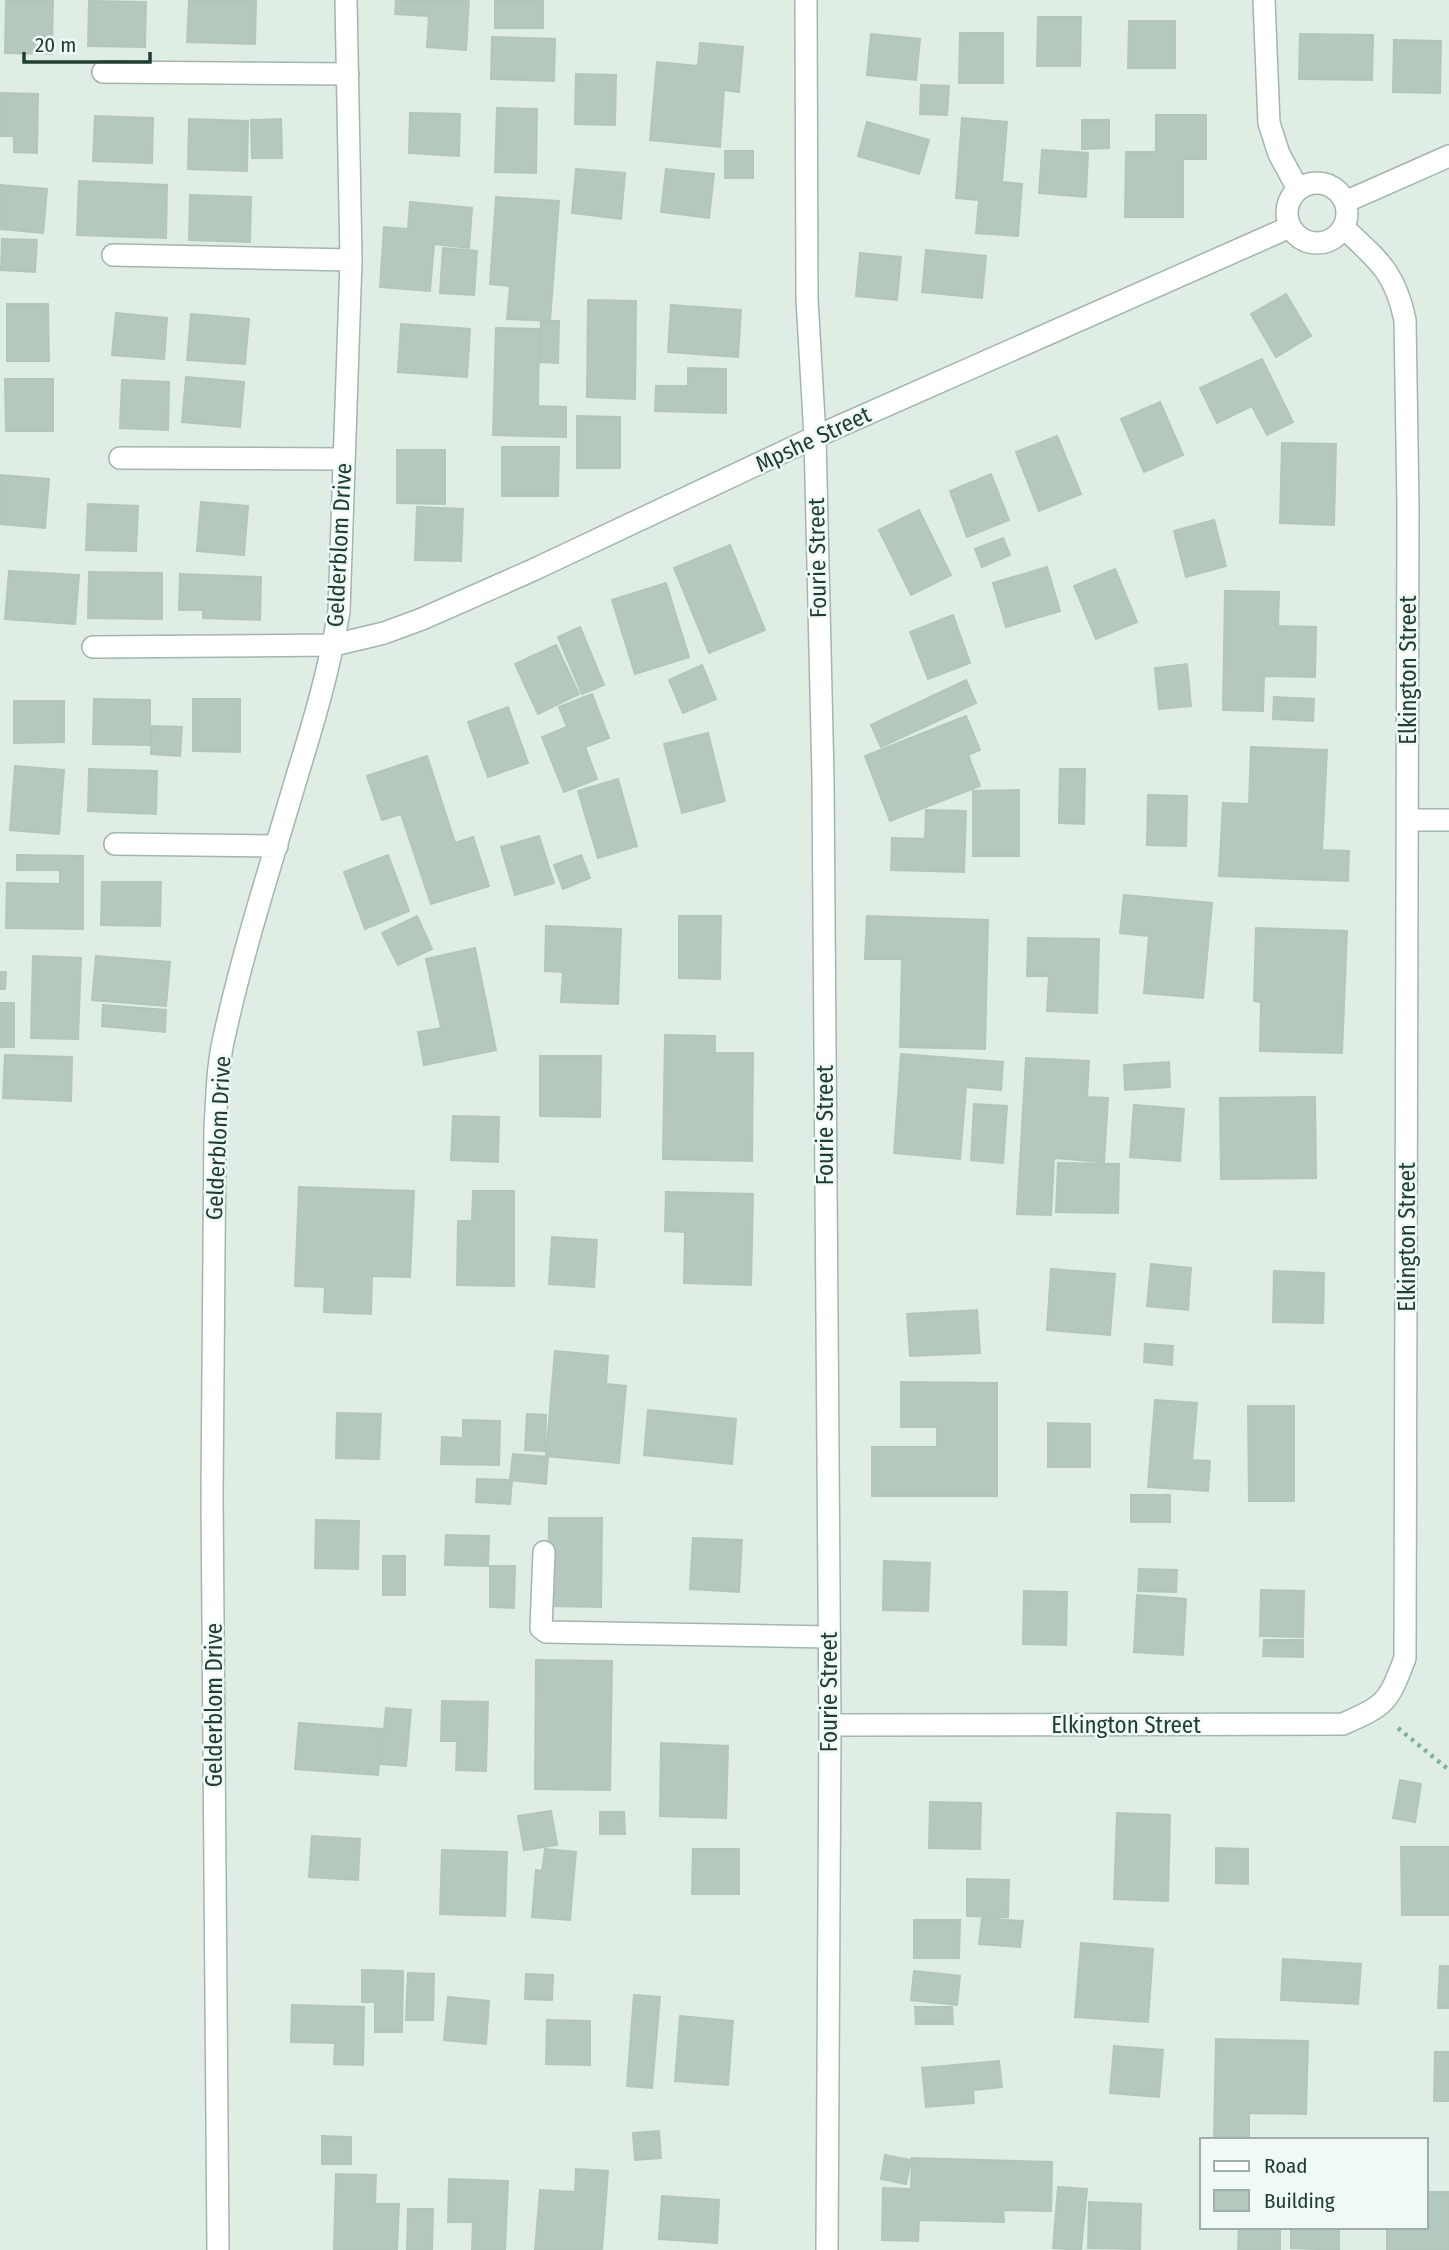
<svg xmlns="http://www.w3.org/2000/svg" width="1449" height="2250" font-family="'Fira Sans Condensed',sans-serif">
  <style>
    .building { fill: #b5c8bd; stroke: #b2c7ba; stroke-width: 2 }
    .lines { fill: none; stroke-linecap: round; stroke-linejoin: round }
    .minor-casing { stroke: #a2b6ab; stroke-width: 24 }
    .path { stroke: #7db498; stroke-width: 4.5; stroke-dasharray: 3.5 5; stroke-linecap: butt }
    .minor { stroke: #fff; stroke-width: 21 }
    .labels { text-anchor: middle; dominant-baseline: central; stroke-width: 5; stroke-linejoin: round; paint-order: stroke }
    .street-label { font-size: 23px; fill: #1f4030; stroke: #f1f9f4 }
  </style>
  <rect width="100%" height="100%" fill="#e0ede5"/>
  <path class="building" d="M 6,0 L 53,0 L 52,54 L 5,53 Z
    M 189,0 L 256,1 L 255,44 L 187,42 Z
    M 396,0 L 469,0 L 466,50 L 427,47 L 429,16 L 395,14 Z
    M 495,0 L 543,0 L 543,28 L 495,28 Z
    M 89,1 L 146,2 L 145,47 L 88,46 Z
    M 1038,17 L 1081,17 L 1080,66 L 1037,66 Z
    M 1129,21 L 1175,21 L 1175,68 L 1128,68 Z
    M 960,33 L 1003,33 L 1003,83 L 959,83 Z
    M 871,34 L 920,39 L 916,80 L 867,75 Z
    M 1300,34 L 1373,35 L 1372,80 L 1299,79 Z
    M 492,37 L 555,39 L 554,81 L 491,79 Z
    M 1394,40 L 1441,41 L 1440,93 L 1393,92 Z
    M 700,43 L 743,47 L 739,92 L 724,90 L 720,147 L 650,140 L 657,62 L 698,66 Z
    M 576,74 L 616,75 L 615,125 L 575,124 Z
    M 921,85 L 949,86 L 947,115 L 920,114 Z
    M 0,93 L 38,94 L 37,153 L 14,152 L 14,136 L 0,136 Z
    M 497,108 L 537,109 L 536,173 L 495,172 Z
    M 410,113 L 460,114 L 459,156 L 409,153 Z
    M 1156,115 L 1206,115 L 1206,159 L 1183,159 L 1183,217 L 1125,217 L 1126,152 L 1156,152 Z
    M 95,116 L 153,118 L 152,163 L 93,161 Z
    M 962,118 L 1007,122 L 1002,182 L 1022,184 L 1018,236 L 976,233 L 979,200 L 956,198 Z
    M 189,119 L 248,121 L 247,171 L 188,169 Z
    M 281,119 L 282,158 L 252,158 L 251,120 Z
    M 1082,120 L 1109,120 L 1109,148 L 1082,149 Z
    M 867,122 L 929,140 L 919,174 L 858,156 Z
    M 1042,150 L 1088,153 L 1086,197 L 1039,193 Z
    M 725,151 L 753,151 L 753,178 L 725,178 Z
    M 576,169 L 625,173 L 621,219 L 572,213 Z
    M 666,169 L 714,174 L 709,218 L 661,212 Z
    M 79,181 L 167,185 L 166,238 L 77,235 Z
    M 0,185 L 47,189 L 43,233 L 0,229 Z
    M 190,195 L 251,197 L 250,242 L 189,240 Z
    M 496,197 L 559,201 L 550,321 L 507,319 L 510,286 L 490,284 Z
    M 410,202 L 472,208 L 469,248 L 434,244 L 430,291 L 380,287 L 384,227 L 408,229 Z
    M 2,239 L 37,240 L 35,272 L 1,270 Z
    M 443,248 L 477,251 L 474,295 L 440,293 Z
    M 926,250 L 986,256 L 982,298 L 922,292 Z
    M 860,253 L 901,257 L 897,300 L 856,296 Z
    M 1286,294 L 1311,336 L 1276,357 L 1251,314 Z
    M 588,300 L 636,301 L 635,399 L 587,397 Z
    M 7,304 L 48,304 L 49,361 L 7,361 Z
    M 671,305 L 741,310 L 738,357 L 668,352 Z
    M 116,313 L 167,318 L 164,359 L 112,355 Z
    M 191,314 L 249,319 L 245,364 L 187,360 Z
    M 541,320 L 559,321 L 558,363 L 540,362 Z
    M 401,324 L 470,329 L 467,377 L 398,372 Z
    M 496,328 L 539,329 L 538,406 L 566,407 L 566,437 L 493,435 Z
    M 1262,359 L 1293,422 L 1267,435 L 1252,406 L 1217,423 L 1200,388 Z
    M 688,368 L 726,369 L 726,413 L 655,411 L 656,386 L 688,386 Z
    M 186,377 L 244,382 L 240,427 L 182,422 Z
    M 5,379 L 53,379 L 53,431 L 6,431 Z
    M 122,380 L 169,382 L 168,430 L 120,428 Z
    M 1160,402 L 1183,455 L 1144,472 L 1121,419 Z
    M 577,416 L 620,417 L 620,468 L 577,468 Z
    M 1057,436 L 1081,494 L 1039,511 L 1016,452 Z
    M 1282,443 L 1336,444 L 1334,525 L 1280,523 Z
    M 502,447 L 559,447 L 558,496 L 502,496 Z
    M 397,450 L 445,450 L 445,504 L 397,503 Z
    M 991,474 L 1009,520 L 967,537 L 950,491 Z
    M 0,475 L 49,479 L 45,528 L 0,524 Z
    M 201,502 L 248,506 L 244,555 L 197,551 Z
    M 88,504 L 138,506 L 136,551 L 86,550 Z
    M 417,507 L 463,509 L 461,561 L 415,560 Z
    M 919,510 L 951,575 L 911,595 L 879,530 Z
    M 1214,520 L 1226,566 L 1186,577 L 1174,531 Z
    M 1003,538 L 1010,555 L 982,567 L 975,549 Z
    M 730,545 L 765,630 L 709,653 L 674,568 Z
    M 1047,567 L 1060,611 L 1006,627 L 993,583 Z
    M 1115,569 L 1137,622 L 1096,639 L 1074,586 Z
    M 9,571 L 79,575 L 75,624 L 5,619 Z
    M 89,572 L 162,573 L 162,619 L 88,618 Z
    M 180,574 L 261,577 L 260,620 L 203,618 L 203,610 L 179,610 Z
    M 666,583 L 689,657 L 635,674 L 612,600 Z
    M 1225,591 L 1279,592 L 1278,626 L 1316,627 L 1315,677 L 1264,676 L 1263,711 L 1223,710 Z
    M 953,615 L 970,663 L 928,679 L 910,632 Z
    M 580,627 L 604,685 L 582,694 L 558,637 Z
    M 556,645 L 579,694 L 538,714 L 515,664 Z
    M 1187,664 L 1191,706 L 1159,709 L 1155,668 Z
    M 702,665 L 716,699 L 683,713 L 669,680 Z
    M 966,680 L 976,703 L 881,747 L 871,725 Z
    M 592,694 L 609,738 L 585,747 L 597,779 L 564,792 L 542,737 L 567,727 L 559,707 Z
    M 1274,697 L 1314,699 L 1313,721 L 1273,719 Z
    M 94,699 L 150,700 L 150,745 L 93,744 Z
    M 193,699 L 240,699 L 240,752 L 193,751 Z
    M 14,701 L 64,701 L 64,742 L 14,743 Z
    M 508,707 L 528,763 L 488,777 L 468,722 Z
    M 966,716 L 980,750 L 968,755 L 980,786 L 890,821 L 865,756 Z
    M 152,726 L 182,727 L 180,756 L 151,754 Z
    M 708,733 L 725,801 L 682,813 L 664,744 Z
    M 1251,747 L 1327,750 L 1322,850 L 1349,851 L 1348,881 L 1219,876 L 1223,803 L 1249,804 Z
    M 427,756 L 455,843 L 473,837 L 489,886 L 431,904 L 401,814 L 382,820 L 367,776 Z
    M 15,766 L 64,770 L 59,834 L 10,830 Z
    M 89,769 L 157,771 L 156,814 L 88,811 Z
    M 1060,769 L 1085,769 L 1084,824 L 1059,823 Z
    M 618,779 L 637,846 L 598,858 L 578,791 Z
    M 1019,790 L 1019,856 L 973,856 L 973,791 Z
    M 1148,795 L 1187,796 L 1186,846 L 1147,845 Z
    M 926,810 L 966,811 L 964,872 L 891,870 L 892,838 L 925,839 Z
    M 539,836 L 554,883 L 515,895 L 501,847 Z
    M 17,855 L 83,856 L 83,929 L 6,928 L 7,883 L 60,884 L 60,870 L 17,870 Z
    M 388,855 L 409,911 L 365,929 L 344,872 Z
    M 581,855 L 590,878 L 563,889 L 554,865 Z
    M 102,882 L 161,882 L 160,926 L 101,925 Z
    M 1124,895 L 1212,903 L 1203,998 L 1144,993 L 1149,936 L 1120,933 Z
    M 417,916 L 432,949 L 398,965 L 382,933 Z
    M 679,916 L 721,916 L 720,979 L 679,978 Z
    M 867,916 L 988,920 L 985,1049 L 900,1047 L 902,959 L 865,959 Z
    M 546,926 L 621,929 L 618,1004 L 561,1002 L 563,972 L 545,971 Z
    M 1256,928 L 1347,931 L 1342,1053 L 1260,1051 L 1261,1002 L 1254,1001 Z
    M 1028,938 L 1099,939 L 1097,1013 L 1047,1011 L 1049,976 L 1027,976 Z
    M 475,948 L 496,1050 L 424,1065 L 418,1032 L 441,1028 L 426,959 Z
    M 33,956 L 81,958 L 78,1039 L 31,1038 Z
    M 96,956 L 170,962 L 166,1006 L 92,1000 Z
    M 0,972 L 6,972 L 5,989 L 0,989 Z
    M 0,1003 L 14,1003 L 14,1047 L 0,1047 Z
    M 103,1005 L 166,1010 L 165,1032 L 102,1026 Z
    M 665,1035 L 715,1036 L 715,1053 L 753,1053 L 752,1161 L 663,1159 Z
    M 901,1054 L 1003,1062 L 1001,1090 L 966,1087 L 960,1159 L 894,1153 Z
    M 5,1055 L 72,1057 L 71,1101 L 3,1098 Z
    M 540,1056 L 601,1056 L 600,1117 L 540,1116 Z
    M 1026,1058 L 1089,1061 L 1087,1097 L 1108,1098 L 1104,1162 L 1054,1158 L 1051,1215 L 1017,1214 Z
    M 1169,1062 L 1170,1087 L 1125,1090 L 1124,1065 Z
    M 1315,1097 L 1316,1178 L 1221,1179 L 1220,1098 Z
    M 974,1104 L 1007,1106 L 1003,1163 L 971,1160 Z
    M 1134,1105 L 1184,1109 L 1180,1161 L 1130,1157 Z
    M 453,1116 L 499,1117 L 498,1162 L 451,1160 Z
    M 1058,1163 L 1119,1164 L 1118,1213 L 1056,1212 Z
    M 299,1187 L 414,1191 L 410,1277 L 372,1276 L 371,1314 L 324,1312 L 325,1287 L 295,1286 Z
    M 473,1191 L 514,1191 L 514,1286 L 457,1285 L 458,1221 L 472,1221 Z
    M 666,1192 L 753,1194 L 751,1285 L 684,1283 L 685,1232 L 665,1231 Z
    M 552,1237 L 597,1240 L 594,1287 L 549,1284 Z
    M 1151,1264 L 1191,1268 L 1188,1310 L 1147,1306 Z
    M 1051,1269 L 1115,1274 L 1110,1335 L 1047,1330 Z
    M 1274,1271 L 1324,1273 L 1323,1323 L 1273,1322 Z
    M 977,1310 L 980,1353 L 910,1356 L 907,1314 Z
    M 1145,1344 L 1173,1346 L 1172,1365 L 1144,1362 Z
    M 555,1351 L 608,1356 L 606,1384 L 626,1386 L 619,1463 L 546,1456 Z
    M 901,1382 L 997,1383 L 997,1496 L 872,1496 L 872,1447 L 937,1447 L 937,1427 L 901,1427 Z
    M 1155,1400 L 1197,1403 L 1192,1460 L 1210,1461 L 1208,1491 L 1148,1487 Z
    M 1248,1406 L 1294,1406 L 1294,1501 L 1249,1501 Z
    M 648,1410 L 736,1419 L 732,1464 L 644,1455 Z
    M 337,1413 L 381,1414 L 379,1459 L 336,1458 Z
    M 527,1414 L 546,1415 L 545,1451 L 525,1450 Z
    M 463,1420 L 500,1421 L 499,1465 L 441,1464 L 442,1437 L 463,1438 Z
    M 1048,1423 L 1090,1424 L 1090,1467 L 1048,1467 Z
    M 513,1454 L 548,1457 L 546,1484 L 510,1480 Z
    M 477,1479 L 512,1480 L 510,1504 L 476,1502 Z
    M 1131,1495 L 1170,1495 L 1170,1522 L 1131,1522 Z
    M 549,1518 L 602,1518 L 601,1607 L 548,1606 Z
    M 316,1520 L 359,1521 L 358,1569 L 315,1568 Z
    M 446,1535 L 489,1536 L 488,1566 L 445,1565 Z
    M 693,1538 L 742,1540 L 739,1592 L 690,1589 Z
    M 383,1556 L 405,1556 L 405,1595 L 383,1595 Z
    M 884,1561 L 930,1563 L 928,1611 L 883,1610 Z
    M 490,1566 L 515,1566 L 514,1608 L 490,1607 Z
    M 1139,1569 L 1177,1570 L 1176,1592 L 1138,1591 Z
    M 1261,1590 L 1304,1591 L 1303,1637 L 1260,1636 Z
    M 1024,1591 L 1067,1592 L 1066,1645 L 1023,1644 Z
    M 1137,1595 L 1186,1599 L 1183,1655 L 1134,1652 Z
    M 1264,1640 L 1303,1640 L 1303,1657 L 1263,1656 Z
    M 536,1660 L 612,1661 L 610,1790 L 535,1789 Z
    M 442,1701 L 488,1702 L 486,1771 L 456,1770 L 457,1741 L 441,1741 Z
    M 386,1708 L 411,1710 L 406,1766 L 381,1764 Z
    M 299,1723 L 382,1729 L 378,1775 L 295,1769 Z
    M 661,1743 L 728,1746 L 726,1818 L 660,1816 Z
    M 1400,1780 L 1421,1784 L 1415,1822 L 1393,1818 Z
    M 930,1802 L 981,1803 L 980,1849 L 929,1848 Z
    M 551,1811 L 557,1845 L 524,1850 L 518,1816 Z
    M 600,1812 L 624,1812 L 625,1834 L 600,1834 Z
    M 1117,1813 L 1170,1815 L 1168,1901 L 1114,1899 Z
    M 312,1836 L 360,1839 L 358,1880 L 309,1877 Z
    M 1401,1847 L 1449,1847 L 1449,1915 L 1402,1915 Z
    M 1216,1848 L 1248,1849 L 1248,1884 L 1216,1883 Z
    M 545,1849 L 576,1852 L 570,1920 L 532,1917 L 536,1870 L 542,1871 Z
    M 693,1849 L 739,1849 L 739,1894 L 692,1894 Z
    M 442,1850 L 507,1852 L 505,1916 L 440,1914 Z
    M 967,1879 L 1009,1880 L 1008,1917 L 967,1916 Z
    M 982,1918 L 1023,1921 L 1020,1947 L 979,1944 Z
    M 914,1920 L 960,1920 L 959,1958 L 914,1958 Z
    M 1081,1943 L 1153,1949 L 1148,2022 L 1075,2017 Z
    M 1283,1959 L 1361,1964 L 1358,2004 L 1281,2000 Z
    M 1440,1966 L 1449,1966 L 1449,2008 L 1438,2008 Z
    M 362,1970 L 403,1971 L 402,2032 L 375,2032 L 375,2002 L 362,2002 Z
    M 914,1971 L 960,1976 L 957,2005 L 911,2000 Z
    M 408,1973 L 434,1974 L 433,2020 L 406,2020 Z
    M 526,1974 L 553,1975 L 552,2000 L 525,1999 Z
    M 634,1995 L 660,1997 L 652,2088 L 627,2086 Z
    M 448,1997 L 489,2001 L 486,2044 L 444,2040 Z
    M 292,2005 L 364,2007 L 363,2065 L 334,2064 L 335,2043 L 291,2042 Z
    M 915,2007 L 952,2007 L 953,2024 L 916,2024 Z
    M 680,2016 L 733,2021 L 728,2085 L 675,2081 Z
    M 547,2020 L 590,2021 L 590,2065 L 546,2064 Z
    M 1216,2039 L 1308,2041 L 1306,2114 L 1249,2113 L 1249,2140 L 1214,2140 Z
    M 1114,2046 L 1163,2050 L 1159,2097 L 1110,2093 Z
    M 1435,2052 L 1449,2052 L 1449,2101 L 1434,2101 Z
    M 999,2061 L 1002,2087 L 973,2090 L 974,2103 L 926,2107 L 922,2068 Z
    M 659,2131 L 661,2158 L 635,2160 L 633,2133 Z
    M 322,2136 L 351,2137 L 351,2164 L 322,2164 Z
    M 885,2155 L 911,2160 L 906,2184 L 881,2179 Z
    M 912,2158 L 1052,2162 L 1051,2211 L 1003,2210 L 1004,2222 L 919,2220 L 918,2241 L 882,2240 L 883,2188 L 911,2189 Z
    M 576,2169 L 608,2171 L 602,2250 L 535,2250 L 540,2190 L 575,2192 Z
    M 336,2174 L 376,2175 L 375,2204 L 399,2204 L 397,2250 L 334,2250 Z
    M 449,2179 L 508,2181 L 505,2250 L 472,2250 L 473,2222 L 448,2222 Z
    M 1058,2187 L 1087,2189 L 1081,2250 L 1053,2248 Z
    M 1426,2192 L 1449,2192 L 1449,2250 L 1387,2250 L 1387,2227 L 1426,2227 Z
    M 662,2196 L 719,2200 L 717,2243 L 659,2239 Z
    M 1089,2202 L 1141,2204 L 1140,2249 L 1088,2248 Z
    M 408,2209 L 433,2209 L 432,2250 L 407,2250 Z
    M 1239,2227 L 1280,2227 L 1280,2250 L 1238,2250 Z
    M 1291,2227 L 1339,2227 L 1339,2250 L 1291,2248 Z"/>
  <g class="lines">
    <defs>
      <path id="minor" d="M 806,0 L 807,299 L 815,437 L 823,777 L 830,1725 L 827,2250
        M 1264,0 L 1269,123 L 1279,154 L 1298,189
        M 103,72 L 348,74
        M1287 213a30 30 0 1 1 60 0a30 30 0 1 1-60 0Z
        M 1345,202 L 1449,156
        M 113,255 L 351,260
        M 120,458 L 343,459
        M 93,647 L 334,645 L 384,633 L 422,619 L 533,570 L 815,437 L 1290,227
        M 1408,820 L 1449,820
        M 115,844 L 277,846
        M 544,1552 L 541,1628 L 546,1632 L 829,1637
        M 830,1725 L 1343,1724 C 1386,1705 1388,1703 1405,1658 L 1408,506 L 1405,320 C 1395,272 1378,260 1344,228
        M 218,2250 L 212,1495 L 215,1129 C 217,1097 217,1065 225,1033 C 244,947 272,861 297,776 C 314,721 330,667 339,611 L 351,260 L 346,0"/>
    </defs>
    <use href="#minor" class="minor-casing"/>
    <path class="path" d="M 1398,1728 L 1449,1770"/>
    <use href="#minor" class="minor"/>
  </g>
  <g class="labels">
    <g class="street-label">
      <text transform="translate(813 439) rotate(-25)">Mpshe Street</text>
      <text transform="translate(339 545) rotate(-87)">Gelderblom Drive</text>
      <text transform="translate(817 558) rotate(-91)">Fourie Street</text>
      <text transform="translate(1408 670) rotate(-90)">Elkington Street</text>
      <text transform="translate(825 1125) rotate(-90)">Fourie Street</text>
      <text transform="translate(218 1138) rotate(-87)">Gelderblom Drive</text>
      <text transform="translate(1407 1237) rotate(-90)">Elkington Street</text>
      <text transform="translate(829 1692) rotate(-90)">Fourie Street</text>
      <text transform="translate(214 1705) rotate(-90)">Gelderblom Drive</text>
      <text x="1126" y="1725">Elkington Street</text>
    </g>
  </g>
  <rect x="1200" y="2138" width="228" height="91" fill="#f1f9f4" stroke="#9dafa6" stroke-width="2"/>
  <rect x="1214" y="2161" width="35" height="10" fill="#ffffff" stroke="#9dafa6" stroke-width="2"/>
  <text x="1264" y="2173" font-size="21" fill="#1f4030">Road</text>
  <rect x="1214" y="2190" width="35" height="21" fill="#b5c8bd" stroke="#9dafa6" stroke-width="2"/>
  <text x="1264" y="2208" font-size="21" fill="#1f4030">Building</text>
  <path d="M24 52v10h126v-10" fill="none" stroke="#1f4030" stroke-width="3.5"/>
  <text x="35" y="52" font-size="21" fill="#1f4030" stroke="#f1f9f4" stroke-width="5" paint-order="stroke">20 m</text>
</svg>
